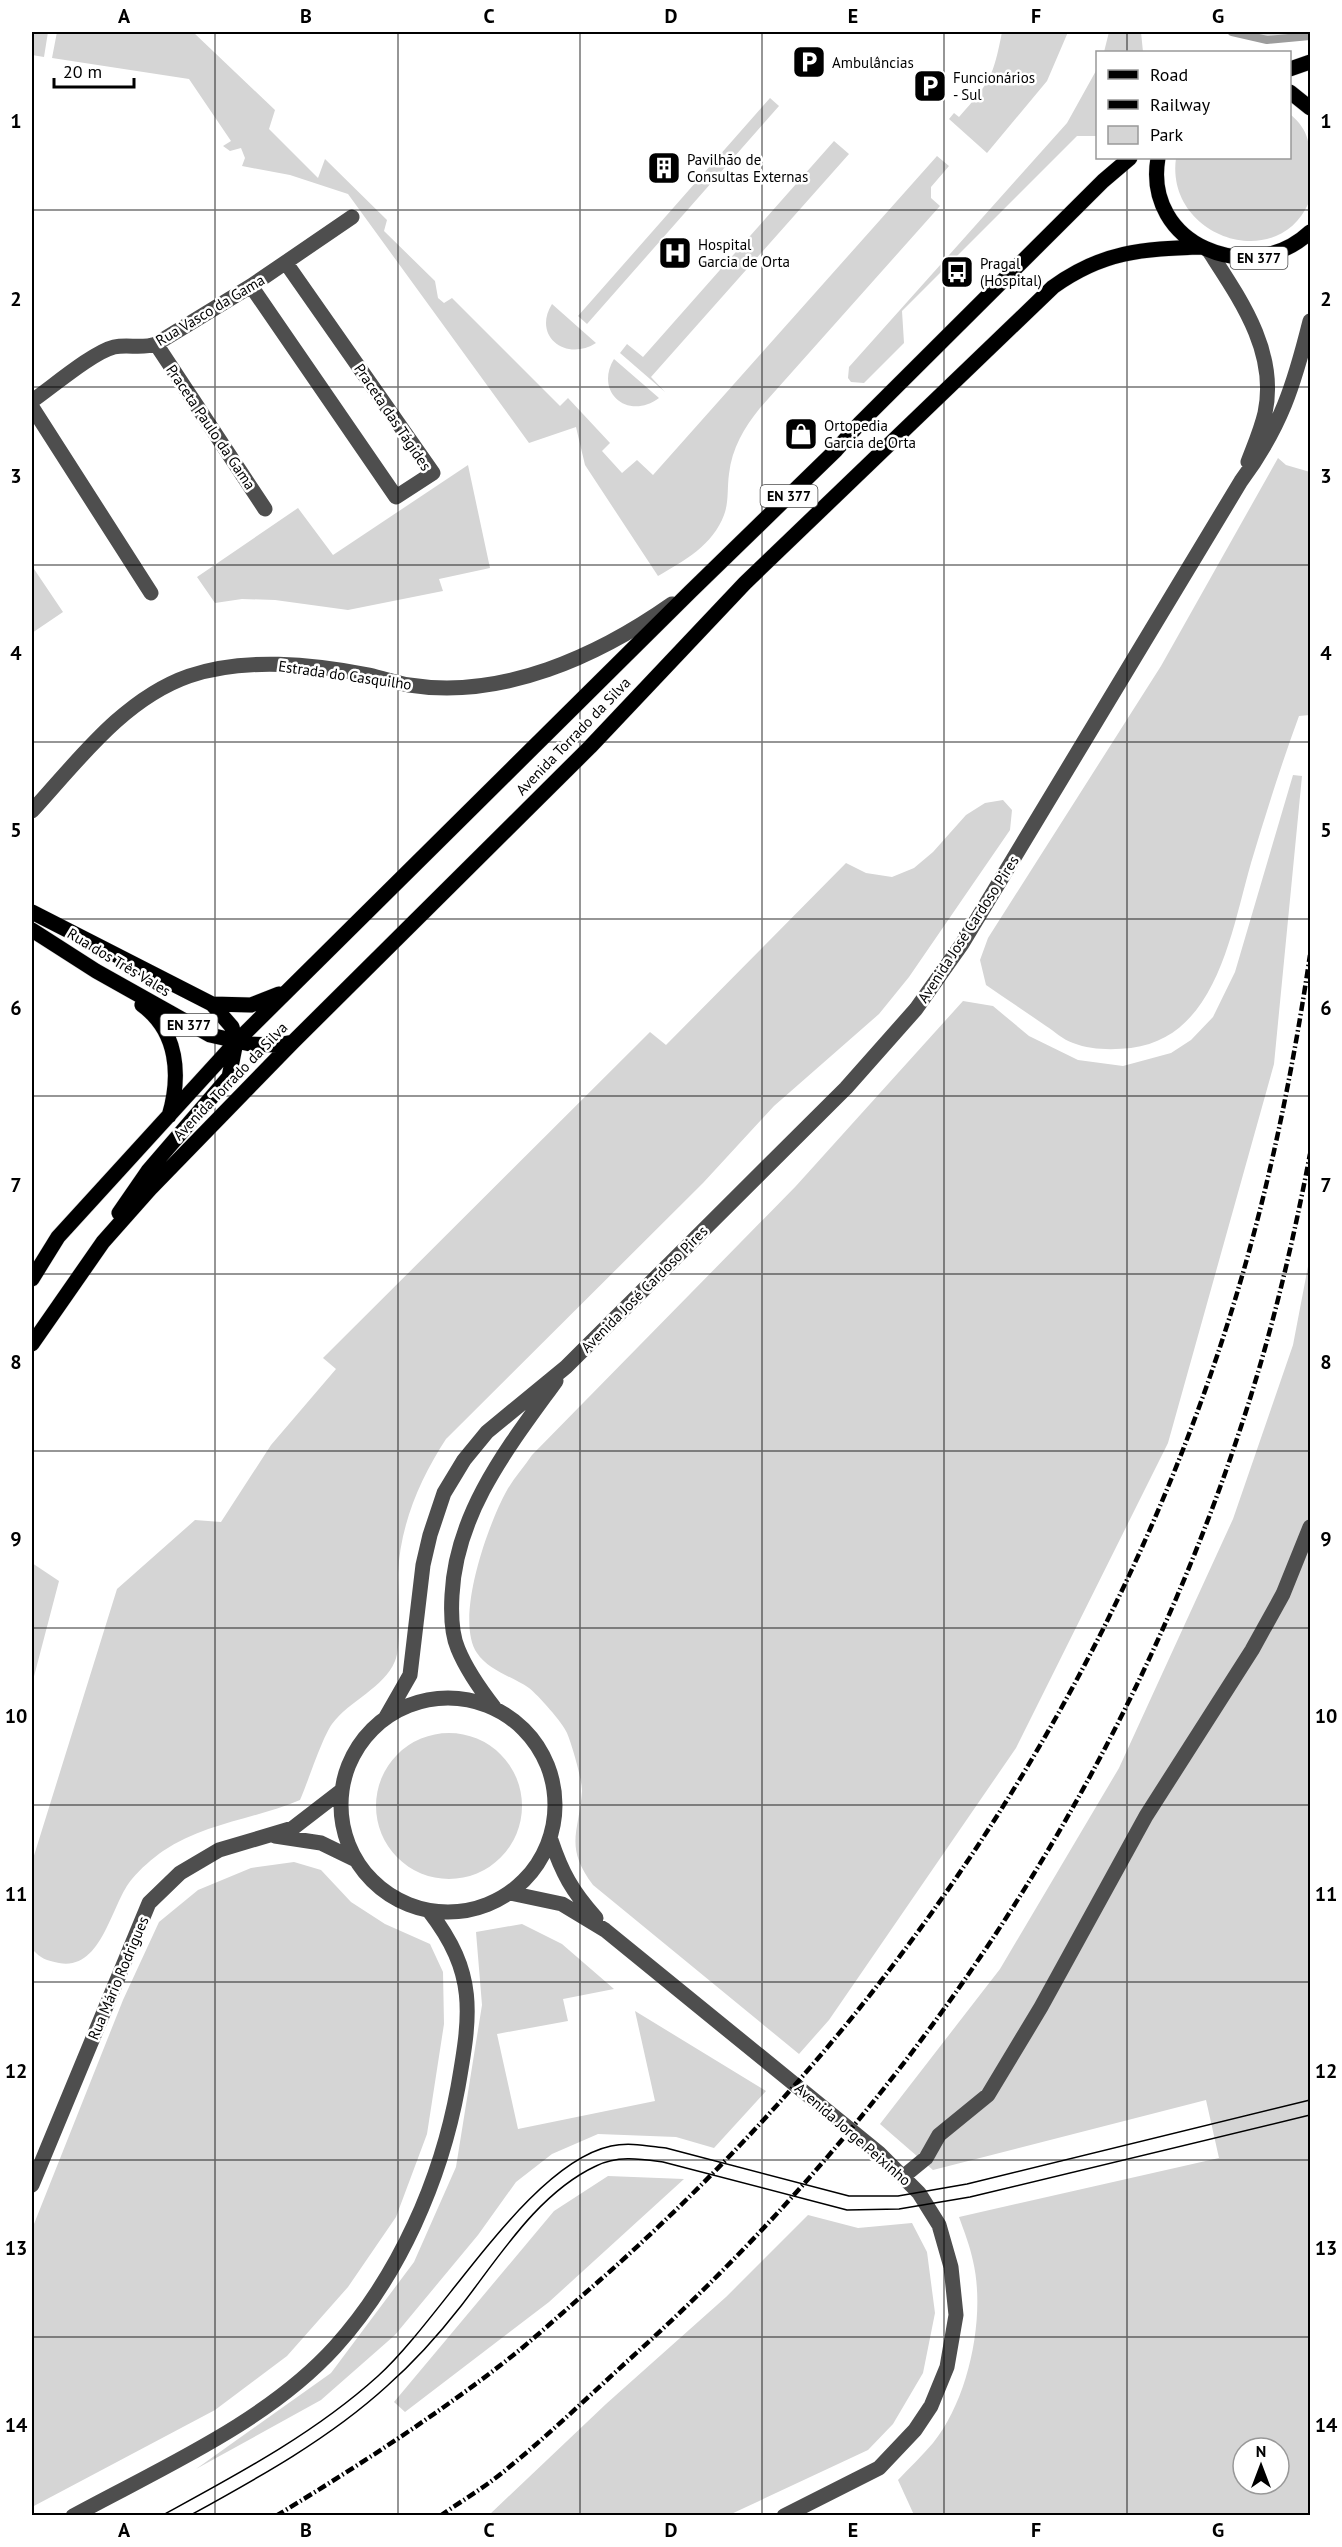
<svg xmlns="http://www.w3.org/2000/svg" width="1342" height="2547" font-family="'PT Sans',sans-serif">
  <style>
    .green { fill: #d5d5d5; fill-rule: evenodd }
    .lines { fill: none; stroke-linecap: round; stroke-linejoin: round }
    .stream { stroke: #9c9c9c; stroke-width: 8 }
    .major-casing { stroke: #dbdbdb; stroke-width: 16 }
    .minor { stroke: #4e4e4e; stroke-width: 15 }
    .major { stroke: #000; stroke-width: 15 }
    .tram { stroke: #000; stroke-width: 1.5 }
    .rail { stroke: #000; stroke-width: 4.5; stroke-dasharray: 9 3 1.5 3; stroke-linecap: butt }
    .grid { fill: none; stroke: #000; stroke-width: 1.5; stroke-opacity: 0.55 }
    .labels { text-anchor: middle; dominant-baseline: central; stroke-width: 5; stroke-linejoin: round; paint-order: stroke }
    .shield { fill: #fff; stroke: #4c4c4c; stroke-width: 1.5 }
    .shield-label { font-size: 14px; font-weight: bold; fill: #000 }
    .poi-label { font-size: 15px; fill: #000; stroke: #fff; text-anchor: start }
    .street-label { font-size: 15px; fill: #000; stroke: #fff }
    .neatline { fill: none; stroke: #000; stroke-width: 2 }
    .grid-label { font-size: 20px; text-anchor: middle; font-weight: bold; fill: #000 }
  </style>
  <rect width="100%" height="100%" fill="#fff"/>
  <path class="green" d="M 32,32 L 48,32 L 44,57 L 32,55 Z
    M 57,32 L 193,32 L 275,110 L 269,129 L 318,178 L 325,159 L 387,220 L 384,231 L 435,281 L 438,298 L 444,303 L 452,298 L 560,406 L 568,398 L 610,443 L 602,451 L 622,473 L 637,460 L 653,475 L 937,156 L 949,166 L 931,187 L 931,198 L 940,206 L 760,408 C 744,428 732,448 729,474 C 727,488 729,502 724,515 C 713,545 684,561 658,576 L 585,465 L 576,427 L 529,443 L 348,194 L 290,175 L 242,166 L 245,158 L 241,148 L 230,151 L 223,146 L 231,141 L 189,79 L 52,58 Z
    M 1002,32 L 1068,32 L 1047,81 L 987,153 L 949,119 L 954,113 L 959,117 C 990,82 993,78 1002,32 Z
    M 1109,32 L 1141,32 L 1143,52 L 1104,52 Z
    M 1237,32 L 1310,32 L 1310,34 L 1266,38 Z
    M 1097,69 L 1097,136 L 1077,136 L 902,311 L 904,343 L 864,383 L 851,382 L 848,378 L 849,367 L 1067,123 Z
    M 770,98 L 779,106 L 587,324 L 578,316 Z
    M 1290,114 C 1310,131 1310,145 1310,170 C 1310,180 1313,193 1309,202 C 1278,275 1165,237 1176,158 L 1290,158 Z
    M 834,141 L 849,154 L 651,377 L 665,392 L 620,353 L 627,344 L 643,357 Z
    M 552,304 L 596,343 C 566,362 532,336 552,304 Z
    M 614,359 L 659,398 C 628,421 594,392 614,359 Z
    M 1278,458 L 1286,465 L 1310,472 L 1310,715 L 1299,716 C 1281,765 1266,813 1251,863 C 1231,932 1217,1037 1131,1048 C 1112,1050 1091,1050 1073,1043 C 1063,1040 1054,1031 1046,1026 C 1026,1012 1006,999 986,985 L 980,960 L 988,938 L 1161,666 Z
    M 468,465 L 490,568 L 439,579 L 443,591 L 348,610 L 275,600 L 242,599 L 215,603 L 197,577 L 298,508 L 333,555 Z
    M 32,566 L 63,612 L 32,633 Z
    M 1293,775 L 1302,776 L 1274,1064 L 1168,1443 L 1016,1748 L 829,2020 L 799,2054 L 593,1885 C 564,1846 579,1833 582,1791 C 582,1779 572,1745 567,1733 C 563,1723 538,1695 529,1688 C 513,1677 488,1670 477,1653 C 454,1619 488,1525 506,1492 C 513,1479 524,1467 532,1455 L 796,1186 L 963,1001 L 993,1006 L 1029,1036 L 1078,1060 L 1123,1066 L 1171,1053 L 1191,1040 L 1213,1017 L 1235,972 Z
    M 1003,800 L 1012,810 L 1010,830 L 909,977 L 879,1014 L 774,1106 L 703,1183 L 446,1439 C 420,1479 400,1525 398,1574 C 398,1594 402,1645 395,1661 C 384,1688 350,1700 332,1724 C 322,1738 308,1782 300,1800 C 255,1819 205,1823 163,1851 C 153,1858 140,1869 132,1879 C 111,1903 103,1971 59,1963 C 46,1960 41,1959 32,1949 L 32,1862 L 117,1589 L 195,1520 L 221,1522 L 271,1445 L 336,1369 L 323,1358 L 650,1032 L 666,1045 L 846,863 L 866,873 L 892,877 L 914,868 L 933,852 L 966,815 L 985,803 Z
    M 1310,1256 L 1310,2515 L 914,2515 L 898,2480 C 909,2468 922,2456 933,2443 C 969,2399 986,2316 973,2261 C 970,2246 964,2231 959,2217 L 1219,2158 L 1206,2100 L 933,2170 L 880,2124 L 1000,1969 L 1119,1768 L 1233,1519 L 1293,1345 ZM 1243,2448 L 1279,2448 L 1279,2484 L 1243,2484 Z
    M 32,1563 L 59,1581 L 32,1684 L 32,1562 Z
    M376 1806a73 73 0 1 1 146 0a73 73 0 1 1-146 0Z
    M 294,1862 L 321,1870 L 351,1902 L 385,1924 L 430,1944 L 443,1972 L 444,2024 L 427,2134 L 396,2217 L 348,2287 L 287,2356 L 215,2410 L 32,2507 L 32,2229 L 123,2000 L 159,1922 L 198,1890 L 251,1868 Z
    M 522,1924 L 562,1944 L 614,1989 L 563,1999 L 568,2021 L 497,2034 L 518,2129 L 655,2101 L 635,2011 L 766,2091 L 714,2148 L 676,2137 L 598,2134 L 552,2154 L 516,2182 L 478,2235 L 395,2335 L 321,2400 L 196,2469 L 331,2373 L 414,2262 L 456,2167 L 482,2005 L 476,1932 Z
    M 608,2176 L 684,2179 L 549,2302 L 405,2412 L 394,2402 L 554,2211 Z
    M 808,2215 L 858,2228 L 912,2223 L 927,2252 L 935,2313 L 923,2373 L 893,2424 L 868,2450 L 729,2515 L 489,2515 L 606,2404 L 726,2297 Z"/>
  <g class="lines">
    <path class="stream" d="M 1232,32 L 1267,40 L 1310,36"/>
    <defs>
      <path id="major" d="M 1290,69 L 1310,62
        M 1290,92 L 1310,108
        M 1158,158 C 1143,245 1250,288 1310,232
        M 32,912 L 212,1004 L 251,1005 L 279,994
        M 32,930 L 96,971 L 210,1035 L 250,1044 L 277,1045 L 293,1042
        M 142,1005 C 178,1031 181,1076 169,1116
        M 119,1213 L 148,1171 L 229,1077 L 236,1042 L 232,1027 L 212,1004
        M 32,1279 L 58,1237 L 236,1042 L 690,592 L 836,450 L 860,423 L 1103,181 L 1130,158
        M 32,1344 L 103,1242 L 150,1189 L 293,1042 L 590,747 L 745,583 L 1053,287 C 1103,251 1142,249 1202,247"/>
    </defs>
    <use href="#major" class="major-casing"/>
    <path class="minor" d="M 1209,251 C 1240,299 1278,352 1265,413 C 1261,430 1254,446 1248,462
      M 251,286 L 396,497 L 433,473 L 286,263
      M 156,344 L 265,509
      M 32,401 C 51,388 93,352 114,347 C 128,344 142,349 156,344 L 251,286 L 352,217
      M 32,407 L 151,593
      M 32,811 C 77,762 123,699 189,676 C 245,657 312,664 369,675 C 383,678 396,683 409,685 C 502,700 598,656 672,604
      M341 1805a107 107 0 1 1 214 0a107 107 0 1 1-214 0Z
      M 494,1707 C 480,1689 467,1671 458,1649 C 451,1633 451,1612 452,1595 C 456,1512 509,1446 556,1381
      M 386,1717 L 410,1675 L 423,1565 L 430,1535 L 444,1493 L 464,1460 L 487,1432 L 566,1367 L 846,1088 L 916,1009 L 962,944 L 1241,481 C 1281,427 1294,385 1310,321
      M 275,1836 L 321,1843 L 356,1860
      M 551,1840 C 562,1873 572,1891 596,1918
      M 510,1893 L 562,1904 L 605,1930 L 879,2153 L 919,2193 L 939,2225 L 951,2267 L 956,2315 L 947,2367 L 931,2406 L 915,2430 L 879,2468 L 784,2516
      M 904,2176 L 926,2158 L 939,2135 L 988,2095 L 1041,2007 L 1146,1816 L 1252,1650 L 1283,1594 L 1310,1527
      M 32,2185 L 149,1903 L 180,1873 L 219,1850 L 293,1828 L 341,1791
      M 73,2516 C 161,2468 267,2422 335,2347 C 399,2276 441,2180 458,2087 C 471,2013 477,1973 429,1911"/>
    <use href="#major" class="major"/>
    <path class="tram" d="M 161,2516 C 236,2475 314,2434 378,2376 C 443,2317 528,2164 611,2146 C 629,2142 648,2146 666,2148 L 849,2196 L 898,2196 L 967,2184 L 1310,2100
      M 189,2516 C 258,2478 329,2439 387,2386 C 413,2363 440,2333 461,2306 C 499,2257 538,2193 596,2166 C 618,2155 641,2159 663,2162 L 847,2210 L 899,2209 L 970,2197 L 1310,2115"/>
    <path class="rail" d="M 276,2516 C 353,2469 431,2419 502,2364 C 533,2340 562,2313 591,2288 C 888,2029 1112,1692 1230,1316 C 1267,1198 1292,1077 1310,955
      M 440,2516 C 463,2500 487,2486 508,2468 C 551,2433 591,2394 632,2357 C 918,2099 1132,1771 1248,1405 C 1274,1323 1294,1238 1310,1154"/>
  </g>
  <path class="grid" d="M 215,32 L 215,2516M 398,32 L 398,2516M 580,32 L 580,2516M 762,32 L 762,2516M 944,32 L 944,2516M 1127,32 L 1127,52M 1127,158 L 1127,2516M 32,210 L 1310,210M 32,387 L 1310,387M 32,565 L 1310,565M 32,742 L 1310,742M 32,919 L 1310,919M 32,1096 L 1310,1096M 32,1274 L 1310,1274M 32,1451 L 1310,1451M 32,1628 L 1310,1628M 32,1805 L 1310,1805M 32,1982 L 1310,1982M 32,2160 L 1310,2160M 32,2337 L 1310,2337"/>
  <defs>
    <symbol id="parking-square" viewBox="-11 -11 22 22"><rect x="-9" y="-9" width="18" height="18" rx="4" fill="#000" stroke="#fff"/><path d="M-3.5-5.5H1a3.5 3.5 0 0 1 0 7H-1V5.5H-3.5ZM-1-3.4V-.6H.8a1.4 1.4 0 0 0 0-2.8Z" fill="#fff"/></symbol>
    <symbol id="building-square" viewBox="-11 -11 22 22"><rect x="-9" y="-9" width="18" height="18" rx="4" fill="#000" stroke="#fff"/><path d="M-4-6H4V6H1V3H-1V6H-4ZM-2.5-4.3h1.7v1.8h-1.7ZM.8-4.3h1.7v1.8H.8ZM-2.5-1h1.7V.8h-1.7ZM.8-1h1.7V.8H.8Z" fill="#fff"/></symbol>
    <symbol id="hospital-square" viewBox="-11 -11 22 22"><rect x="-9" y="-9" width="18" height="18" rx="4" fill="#000" stroke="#fff"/><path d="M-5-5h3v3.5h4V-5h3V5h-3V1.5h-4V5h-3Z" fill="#fff"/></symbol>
    <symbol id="bus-square" viewBox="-11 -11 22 22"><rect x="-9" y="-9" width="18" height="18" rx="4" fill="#000" stroke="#fff"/><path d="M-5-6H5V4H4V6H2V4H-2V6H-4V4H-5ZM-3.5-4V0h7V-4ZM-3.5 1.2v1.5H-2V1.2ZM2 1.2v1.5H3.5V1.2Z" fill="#fff"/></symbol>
    <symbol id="shop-square" viewBox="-11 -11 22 22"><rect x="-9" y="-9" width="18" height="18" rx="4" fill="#000" stroke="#fff"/><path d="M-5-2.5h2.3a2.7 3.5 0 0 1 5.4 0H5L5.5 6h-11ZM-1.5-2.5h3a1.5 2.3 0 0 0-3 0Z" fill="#fff"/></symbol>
  </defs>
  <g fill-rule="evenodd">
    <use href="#parking-square" x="790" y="43" width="38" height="38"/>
    <use href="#parking-square" x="911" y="67" width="38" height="38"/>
    <use href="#building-square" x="645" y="149" width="38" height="38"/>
    <use href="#hospital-square" x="656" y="234" width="38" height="38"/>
    <use href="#bus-square" x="938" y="253" width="38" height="38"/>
    <use href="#shop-square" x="782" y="415" width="38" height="38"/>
  </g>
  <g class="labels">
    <g class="shield">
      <rect x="1230.5" y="247" width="57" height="22" rx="4.5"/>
      <rect x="760.5" y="485" width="57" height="22" rx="4.5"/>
      <rect x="160.5" y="1014" width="57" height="22" rx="4.5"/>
    </g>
    <g class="shield-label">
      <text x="1259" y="258">EN 377</text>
      <text x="789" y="496">EN 377</text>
      <text x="189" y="1025">EN 377</text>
    </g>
    <g class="poi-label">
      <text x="832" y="62">Ambulâncias</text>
      <text x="953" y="77">Funcionários<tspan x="953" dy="17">- Sul</tspan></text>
      <text x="687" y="159">Pavilhão de<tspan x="687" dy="17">Consultas Externas</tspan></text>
      <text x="698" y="244">Hospital<tspan x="698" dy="17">Garcia de Orta</tspan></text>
      <text x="980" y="263">Pragal<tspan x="980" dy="17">(Hospital)</tspan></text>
      <text x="824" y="425">Ortopedia<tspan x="824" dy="17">Garcia de Orta</tspan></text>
    </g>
    <g class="street-label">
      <text transform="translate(210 310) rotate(-31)">Rua Vasco da Gama</text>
      <text transform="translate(393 417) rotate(56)">Praceta das Tágides</text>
      <text transform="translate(211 427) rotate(56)">Praceta Paulo da Gama</text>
      <text transform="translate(345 675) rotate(8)">Estrada do Casquilho</text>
      <text transform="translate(573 736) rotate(-46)">Avenida Torrado da Silva</text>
      <text transform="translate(968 929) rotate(-57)">Avenida José Cardoso Pires</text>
      <text transform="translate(119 962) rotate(31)">Rua dos Três Vales</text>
      <text transform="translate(230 1081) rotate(-46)">Avenida Torrado da Silva</text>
      <text transform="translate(644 1289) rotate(-45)">Avenida José Cardoso Pires</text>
      <text transform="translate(118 1978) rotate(-67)">Rua Mário Rodrigues</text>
      <text transform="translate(853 2134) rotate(41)">Avenida Jorge Peixinho</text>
    </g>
  </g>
  <rect width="1342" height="2547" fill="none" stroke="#ffffff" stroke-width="66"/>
  <rect x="1096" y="51" width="195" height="108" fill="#ffffff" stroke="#999999" stroke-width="1.5"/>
  <rect x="1108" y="70" width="30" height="9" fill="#000000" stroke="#999999" stroke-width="1.5"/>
  <text x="1150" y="81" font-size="18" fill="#000000">Road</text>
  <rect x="1108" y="100" width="30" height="9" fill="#000000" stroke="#999999" stroke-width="1.5"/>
  <text x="1150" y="111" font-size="18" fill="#000000">Railway</text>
  <rect x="1108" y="126" width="30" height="18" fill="#d5d5d5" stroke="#999999" stroke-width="1.5"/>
  <text x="1150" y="141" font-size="18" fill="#000000">Park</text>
  <g transform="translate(1261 2466)"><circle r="28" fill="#ffffff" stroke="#999999" stroke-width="1.5"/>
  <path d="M0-4.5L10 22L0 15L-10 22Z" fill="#000000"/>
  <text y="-9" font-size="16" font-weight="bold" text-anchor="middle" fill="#000000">N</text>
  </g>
  <path d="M54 78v9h80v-9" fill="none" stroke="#000000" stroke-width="3"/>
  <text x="63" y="78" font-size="18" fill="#000000" stroke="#ffffff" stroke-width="4.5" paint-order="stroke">20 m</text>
  <rect x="33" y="33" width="1276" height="2481" class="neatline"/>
  <g class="grid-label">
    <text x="124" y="23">A</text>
    <text x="306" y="23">B</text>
    <text x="489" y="23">C</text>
    <text x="671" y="23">D</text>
    <text x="853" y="23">E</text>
    <text x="1036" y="23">F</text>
    <text x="1218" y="23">G</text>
    <text x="16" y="128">1</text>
    <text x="1326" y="128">1</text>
    <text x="16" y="306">2</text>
    <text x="1326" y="306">2</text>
    <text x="16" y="483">3</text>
    <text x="1326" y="483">3</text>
    <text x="16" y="660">4</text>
    <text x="1326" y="660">4</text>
    <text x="16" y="837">5</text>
    <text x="1326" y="837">5</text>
    <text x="16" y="1015">6</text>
    <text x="1326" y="1015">6</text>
    <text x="16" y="1192">7</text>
    <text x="1326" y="1192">7</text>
    <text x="16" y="1369">8</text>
    <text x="1326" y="1369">8</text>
    <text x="16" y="1546">9</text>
    <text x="1326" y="1546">9</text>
    <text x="16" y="1723">10</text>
    <text x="1326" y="1723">10</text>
    <text x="16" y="1901">11</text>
    <text x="1326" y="1901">11</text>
    <text x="16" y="2078">12</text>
    <text x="1326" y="2078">12</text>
    <text x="16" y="2255">13</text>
    <text x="1326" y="2255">13</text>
    <text x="16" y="2432">14</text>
    <text x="1326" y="2432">14</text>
    <text x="124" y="2537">A</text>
    <text x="306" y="2537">B</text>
    <text x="489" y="2537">C</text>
    <text x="671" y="2537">D</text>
    <text x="853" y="2537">E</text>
    <text x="1036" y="2537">F</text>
    <text x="1218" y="2537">G</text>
  </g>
</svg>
